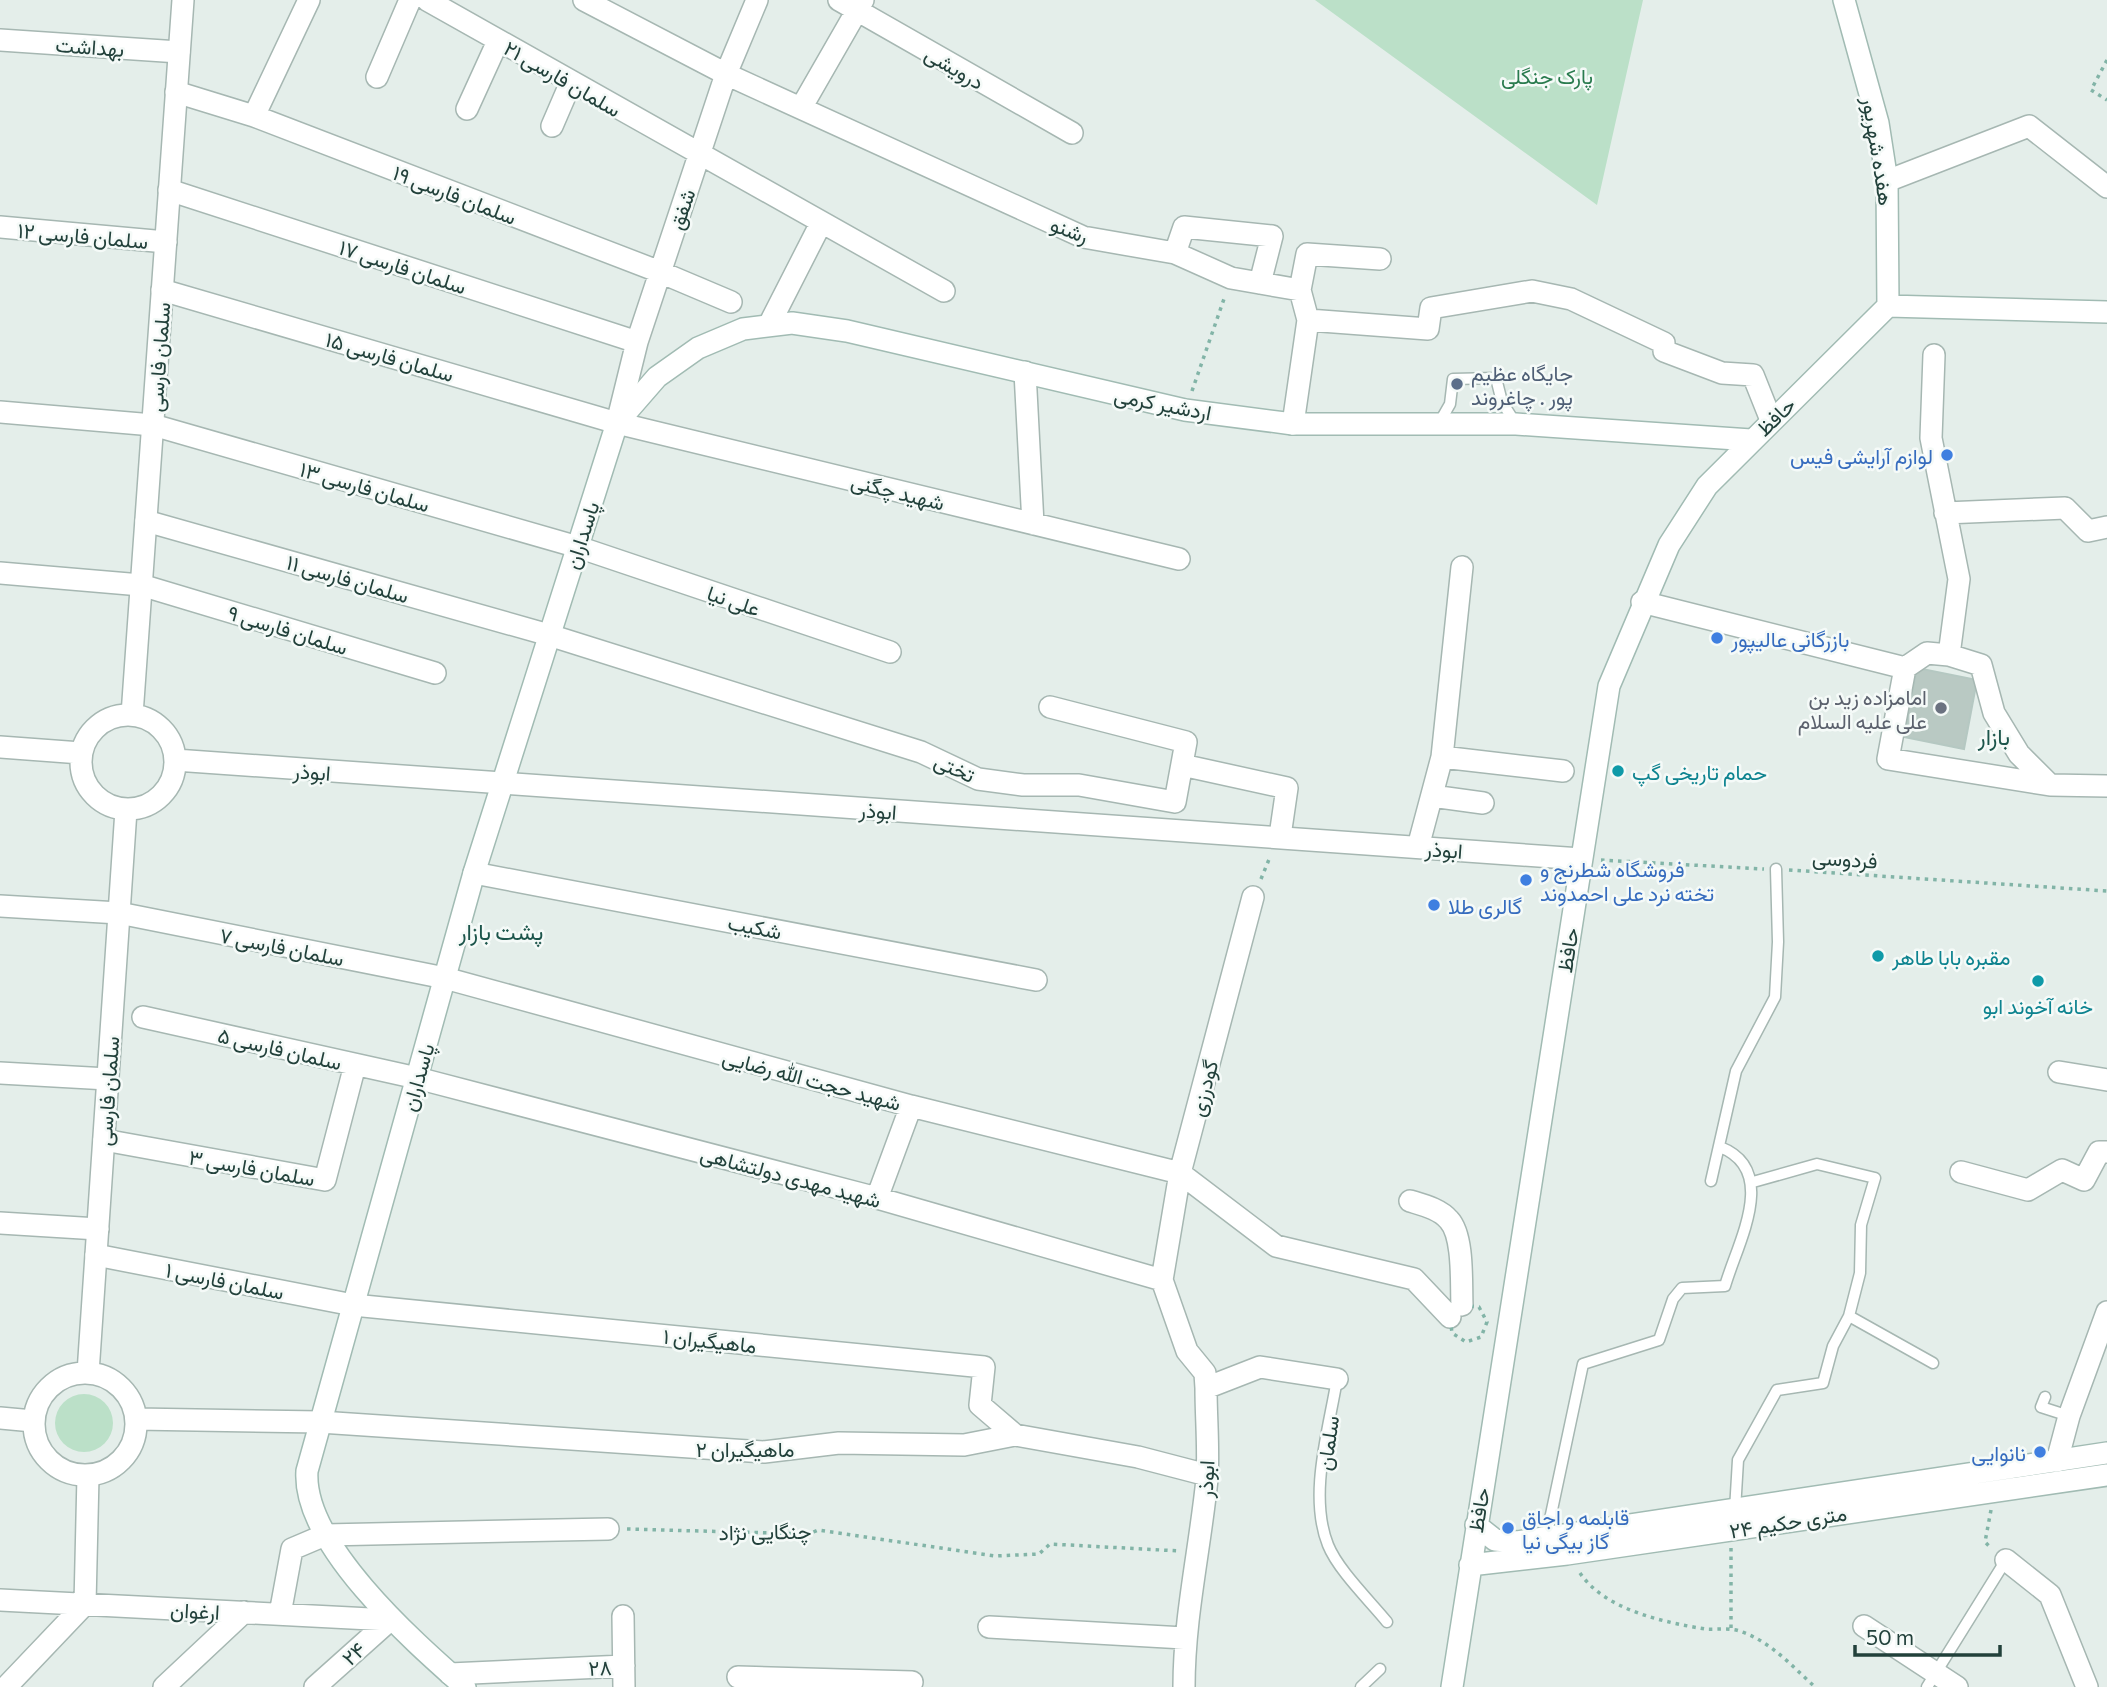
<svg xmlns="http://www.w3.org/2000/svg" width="2107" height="1687" font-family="Commissioner,Vazirmatn,sans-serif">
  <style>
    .green { fill: #bbe0c8 }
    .building { fill: #b9c9c3; stroke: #b5c8c2; stroke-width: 2 }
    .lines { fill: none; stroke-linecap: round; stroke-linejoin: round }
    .service-casing { stroke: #a6b7b2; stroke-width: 13 }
    .minor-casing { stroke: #a6b7b2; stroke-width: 24 }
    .tertiary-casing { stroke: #a6b7b2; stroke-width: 24 }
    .secondary-casing { stroke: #a1bbb3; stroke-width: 24 }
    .path { stroke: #82b4a7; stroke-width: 3.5; stroke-dasharray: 3.5 5; stroke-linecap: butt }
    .service { stroke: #fff; stroke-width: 10 }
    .minor { stroke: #fff; stroke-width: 21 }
    .tertiary { stroke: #fff; stroke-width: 21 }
    .secondary { stroke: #fff; stroke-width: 21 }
    .service-dot { fill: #5c6f8a; stroke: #f5faf8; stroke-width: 2.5 }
    .shop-dot { fill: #3f7fe0; stroke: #f5faf8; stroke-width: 2.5 }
    .worship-dot { fill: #6b7280; stroke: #f5faf8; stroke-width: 2.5 }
    .culture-dot { fill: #0f9aa8; stroke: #f5faf8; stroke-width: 2.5 }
    .labels { text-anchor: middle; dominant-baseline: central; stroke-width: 5; stroke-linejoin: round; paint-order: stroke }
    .street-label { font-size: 21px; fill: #22413b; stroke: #f5faf8 }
    .park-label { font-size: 21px; fill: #297b4e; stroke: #f5faf8 }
    .service-label { font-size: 21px; fill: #4e5e75; stroke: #f5faf8; text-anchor: start }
    .shop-label { font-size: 21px; fill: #366cbe; stroke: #f5faf8; text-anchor: start }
    .worship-label { font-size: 21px; fill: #5b616d; stroke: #f5faf8; text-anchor: end }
    .culture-label { font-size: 21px; fill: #0d838f; stroke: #f5faf8; text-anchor: start }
    .neighbourhood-label { font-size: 23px; fill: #1c554b; stroke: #f5faf8 }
  </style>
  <rect width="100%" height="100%" fill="#e4eeea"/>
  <path class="green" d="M 1315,0 L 1643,0 L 1597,205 Z
    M55 1423a29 29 0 1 1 58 0a29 29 0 1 1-58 0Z"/>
  <path class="building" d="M 1917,668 L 1977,680 L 1964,749 L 1904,737 Z"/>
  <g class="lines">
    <defs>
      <path id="service" d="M 1438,425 L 1450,404 L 1453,379 L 1496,378 L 1502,402 L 1516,424
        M 1711,1181 L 1736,1071 L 1775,997 L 1778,942 L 1776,869
        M 1849,1316 L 1933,1363
        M 1337,1379 C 1329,1429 1308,1495 1328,1545 C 1338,1570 1370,1601 1387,1622
        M 2045,1397 L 2041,1407 L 2069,1416
        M 1735,1510 L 1738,1460 L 1777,1390 L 1823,1383 L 1833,1346 L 1849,1316 L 1860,1273 L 1861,1225 L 1875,1178 L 1817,1164 L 1753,1182
        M 1546,1538 L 1583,1364 L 1659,1340 L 1673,1299 L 1682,1288 L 1725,1286 C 1737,1244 1780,1170 1720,1147
        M 1361,1687 L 1380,1669
        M 1927,1687 L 2006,1560"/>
      <path id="minor" d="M 427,0 L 944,291
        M 584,0 L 726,74 L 1083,237 L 1175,253 L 1231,278 L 1300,290 L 1308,320 L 1293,424
        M 839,0 L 1072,133
        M 0,40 L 179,52
        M 377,77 L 410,0
        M 176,92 L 254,116 L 660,272 L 731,302
        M 801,108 L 863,0
        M 467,109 L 498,41
        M 254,116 L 309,0
        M 552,126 L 571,82
        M 1887,181 L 2029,126 L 2107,187
        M 169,190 L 637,342
        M 0,227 L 166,242
        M 1175,253 L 1184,227 L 1272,236 L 1260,283
        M 162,290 L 617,423 L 1179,559
        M 1300,290 L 1307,254 L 1380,259
        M 1308,320 L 1428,329 L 1431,308 L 1532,291 L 1571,299 L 1664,343 L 1664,351 L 1722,373 L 1753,375 L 1771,420
        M 770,323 L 821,223
        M 1934,355 L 1931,438 L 1959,579 L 1949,655
        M 1025,372 L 1033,524
        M 0,412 L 153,425 L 578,547 L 890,652
        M 617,423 L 637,342 L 726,74 L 757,0
        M 1945,513 L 2065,508 L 2088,531 L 2107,527
        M 146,521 L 549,635 L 921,752 L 978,779 L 1023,785 L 1079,785 L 1175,802 L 1186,742 L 1050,707
        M 0,573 L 141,585 L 435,673
        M 1642,602 L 1905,668 L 1888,759 L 2050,785 L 2107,786
        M 1905,668 L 1927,653 L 1949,655 L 1981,665 L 1994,713 L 2019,754 L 2050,785
        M 1442,757 L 1563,771
        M 1182,765 L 1287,788 L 1280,836
        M 1432,796 L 1483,803
        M 1418,847 L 1442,757 L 1462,567
        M 474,873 L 1036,980
        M 0,906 L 119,913 L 445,978 L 911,1106 L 1180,1173 L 1276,1246 L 1414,1279 L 1450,1317
        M 143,1017 L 417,1078 L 877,1198 L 1162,1280
        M 2059,1072 L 2107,1080
        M 0,1073 L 108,1079
        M 104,1140 L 325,1180 L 355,1065
        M 1961,1172 L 2028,1190 L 2062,1170 L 2084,1180 L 2099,1152 L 2107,1152
        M 877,1198 L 911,1106
        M 1410,1201 C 1423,1205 1440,1209 1449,1220 C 1464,1236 1461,1284 1462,1305
        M 0,1223 L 98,1229
        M 96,1255 L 353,1305 L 984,1367 L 980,1405 L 1015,1435
        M 1206,1388 L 1260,1367 L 1337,1379
        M 320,1422 L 764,1452 L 839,1443 L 964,1445 L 1015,1435 L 1138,1457 L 1207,1475
        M 2057,1461 L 2069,1416 L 2107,1312
        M 2006,1560 L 2050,1595 L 2087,1687
        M 0,1600 L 390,1620
        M 280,1614 L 292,1549 L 325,1535 L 608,1529
        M 623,1616 L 624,1687
        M 1864,1626 L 1957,1687
        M 989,1627 L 1184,1638
        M 450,1674 L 624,1666
        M 738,1677 L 912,1682
        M 6,1687 L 85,1604 L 88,1476
        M 164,1687 L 244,1612
        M 315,1687 L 390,1620
        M 1184,1687 C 1184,1617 1200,1549 1207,1479 C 1209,1449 1206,1418 1206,1388 L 1205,1373 L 1187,1351 L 1162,1280 L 1180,1173 L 1253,897"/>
      <path id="tertiary" d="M81 762a47 47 0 1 1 94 0a47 47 0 1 1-94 0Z
        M 132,715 L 183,0
        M 0,747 L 81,753
        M 175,760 L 1581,859
        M34 1424a51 51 0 1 1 102 0a51 51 0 1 1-102 0Z
        M 88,1373 L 126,810
        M 0,1418 L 33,1421
        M 136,1419 L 320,1422"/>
      <path id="secondary" d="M 1844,0 L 1878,123 L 1887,181 L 1888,306
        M 1888,306 L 2107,312
        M 1476,1525 L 1495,1540 L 1517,1542 L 2107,1453
        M 1470,1565 L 1567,1554 L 2107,1475
        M 465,1687 C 414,1642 302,1544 307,1471 L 474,873 L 617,423 L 657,377 L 698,348 L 743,329 L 792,323 L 847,331 L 1185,410 L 1293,424 L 1516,424 L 1751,440
        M 1452,1687 L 1609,686 L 1669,545 L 1707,486 L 1888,306"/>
    </defs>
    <use href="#service" class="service-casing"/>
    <use href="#minor" class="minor-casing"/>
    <use href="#tertiary" class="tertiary-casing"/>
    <use href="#secondary" class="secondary-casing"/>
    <path class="path" d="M 2107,60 L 2091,90 L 2107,100
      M 1192,391 L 1225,296
      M 1601,860 L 1764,869
      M 1789,870 L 2107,891
      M 1261,879 L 1270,857
      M 1462,1305 L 1479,1307 L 1487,1322 L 1481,1337 L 1466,1342 L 1452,1333 L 1450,1317 Z
      M 1991,1510 L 1985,1542 L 1991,1548
      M 627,1529 L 809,1534 L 818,1530 L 995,1556 L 1039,1554 L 1050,1544 L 1180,1551
      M 1731,1548 L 1731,1630
      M 1580,1573 C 1605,1610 1663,1622 1705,1629 C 1717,1630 1731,1627 1742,1632 C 1771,1642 1793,1667 1815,1687"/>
    <use href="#service" class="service"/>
    <use href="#minor" class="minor"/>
    <use href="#tertiary" class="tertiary"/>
    <use href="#secondary" class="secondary"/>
  </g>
  <circle class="service-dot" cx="1457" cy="384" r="7"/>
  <g class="shop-dot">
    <circle cx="1947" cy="455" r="7"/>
    <circle cx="1717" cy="638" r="7"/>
    <circle cx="1526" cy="880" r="7"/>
    <circle cx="1434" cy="905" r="7"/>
    <circle cx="2040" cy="1452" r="7"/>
    <circle cx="1508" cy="1528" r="7"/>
  </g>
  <circle class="worship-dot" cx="1941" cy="708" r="7"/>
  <g class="culture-dot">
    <circle cx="1618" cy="771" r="7"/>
    <circle cx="1878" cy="956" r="7"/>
    <circle cx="2038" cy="981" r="7"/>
  </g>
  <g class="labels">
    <g class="street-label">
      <text transform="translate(90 46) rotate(4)">بهداشت</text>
      <text transform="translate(955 67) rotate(30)">درویشی</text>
      <text transform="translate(563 78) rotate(30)">سلمان فارسی ۲۱</text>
      <text transform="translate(1879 151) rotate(81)">هفده شهریور</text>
      <text transform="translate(455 194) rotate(21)">سلمان فارسی ۱۹</text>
      <text transform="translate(681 209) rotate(-71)">شفق</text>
      <text transform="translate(1070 229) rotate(21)">رشنو</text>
      <text transform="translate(83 235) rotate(5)">سلمان فارسی ۱۲</text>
      <text transform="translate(403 266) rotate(18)">سلمان فارسی ۱۷</text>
      <text transform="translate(390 356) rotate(16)">سلمان فارسی ۱۵</text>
      <text transform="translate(158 357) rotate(-86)">سلمان فارسی</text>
      <text transform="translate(1163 403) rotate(11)">اردشیر کرمی</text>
      <text transform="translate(1775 416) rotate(-44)">حافظ</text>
      <text transform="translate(365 486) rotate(16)">سلمان فارسی ۱۳</text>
      <text transform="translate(898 491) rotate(14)">شهید چگنی</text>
      <text transform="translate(581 535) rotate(-72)">پاسداران</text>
      <text transform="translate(348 578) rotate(16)">سلمان فارسی ۱۱</text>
      <text transform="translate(734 600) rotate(19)">علی نیا</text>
      <text transform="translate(288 629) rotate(17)">سلمان فارسی ۹</text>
      <text transform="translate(955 767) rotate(24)">تختی</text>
      <text transform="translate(312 771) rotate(4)">ابوذر</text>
      <text transform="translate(878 810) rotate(4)">ابوذر</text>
      <text transform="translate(1444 849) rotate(4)">ابوذر</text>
      <text transform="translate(1845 858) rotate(4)">فردوسی</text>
      <text transform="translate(755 926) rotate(11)">شکیب</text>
      <text transform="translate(282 946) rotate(11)">سلمان فارسی ۷</text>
      <text transform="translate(1567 950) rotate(-81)">حافظ</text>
      <text transform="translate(280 1048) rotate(13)">سلمان فارسی ۵</text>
      <text transform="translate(417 1077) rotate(-74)">پاسداران</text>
      <text transform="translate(812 1079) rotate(15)">شهید حجت الله رضایی</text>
      <text transform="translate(1203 1088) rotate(-75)">گودرزی</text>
      <text transform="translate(107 1091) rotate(-86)">سلمان فارسی</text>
      <text transform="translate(252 1167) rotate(10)">سلمان فارسی ۳</text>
      <text transform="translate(791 1176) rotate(15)">شهید مهدی دولتشاهی</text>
      <text transform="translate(225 1280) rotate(11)">سلمان فارسی ۱</text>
      <text transform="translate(710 1340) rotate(6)">ماهیگیران ۱</text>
      <text transform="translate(1327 1443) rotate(-82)">سلمان</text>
      <text x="745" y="1448">ماهیگیران ۲</text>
      <text transform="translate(1205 1479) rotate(-87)">ابوذر</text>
      <text transform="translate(1478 1510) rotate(-81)">حافظ</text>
      <text transform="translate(1788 1521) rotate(-9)">۲۴ متری حکیم</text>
      <text transform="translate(765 1531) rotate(-1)">چنگایی نژاد</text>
      <text transform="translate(195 1610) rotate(3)">ارغوان</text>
      <text transform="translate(353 1653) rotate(-42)">۲۴</text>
      <text transform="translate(600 1667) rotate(-3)">۲۸</text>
    </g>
    <g class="park-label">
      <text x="1547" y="75">پارک جنگلی</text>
    </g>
    <g class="service-label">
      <text x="1471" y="372">جایگاه عظیم<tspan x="1471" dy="24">پور . چاغروند</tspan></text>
    </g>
    <g class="shop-label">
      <text x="1933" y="455" text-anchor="end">لوازم آرایشی فیس</text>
      <text x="1731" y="638">بازرگانی عالیپور</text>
      <text x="1540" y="868">فروشگاه شطرنج و<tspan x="1540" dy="24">تخته نرد علی احمدوند</tspan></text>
      <text x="1448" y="905">گالری طلا</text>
      <text x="2026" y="1452" text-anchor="end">نانوایی</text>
      <text x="1522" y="1516">قابلمه و اجاق<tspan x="1522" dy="24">گاز بیگی نیا</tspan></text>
    </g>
    <g class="worship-label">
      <text x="1927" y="696">امامزاده زید بن<tspan x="1927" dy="24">علی علیه السلام</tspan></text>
    </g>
    <g class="culture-label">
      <text x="1632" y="771">حمام تاریخی گپ</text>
      <text x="1892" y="956">مقبره بابا طاهر</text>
      <text x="2038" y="1005" text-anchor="middle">خانه آخوند ابو</text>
    </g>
    <g class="neighbourhood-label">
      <text x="1994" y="736">بازار</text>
      <text x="501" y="931">پشت بازار</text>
    </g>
  </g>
  <path d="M1855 1645v10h145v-10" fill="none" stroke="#22413b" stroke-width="3.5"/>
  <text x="1866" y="1645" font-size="21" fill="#22413b" stroke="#f5faf8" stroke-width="5" paint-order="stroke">50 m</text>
</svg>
